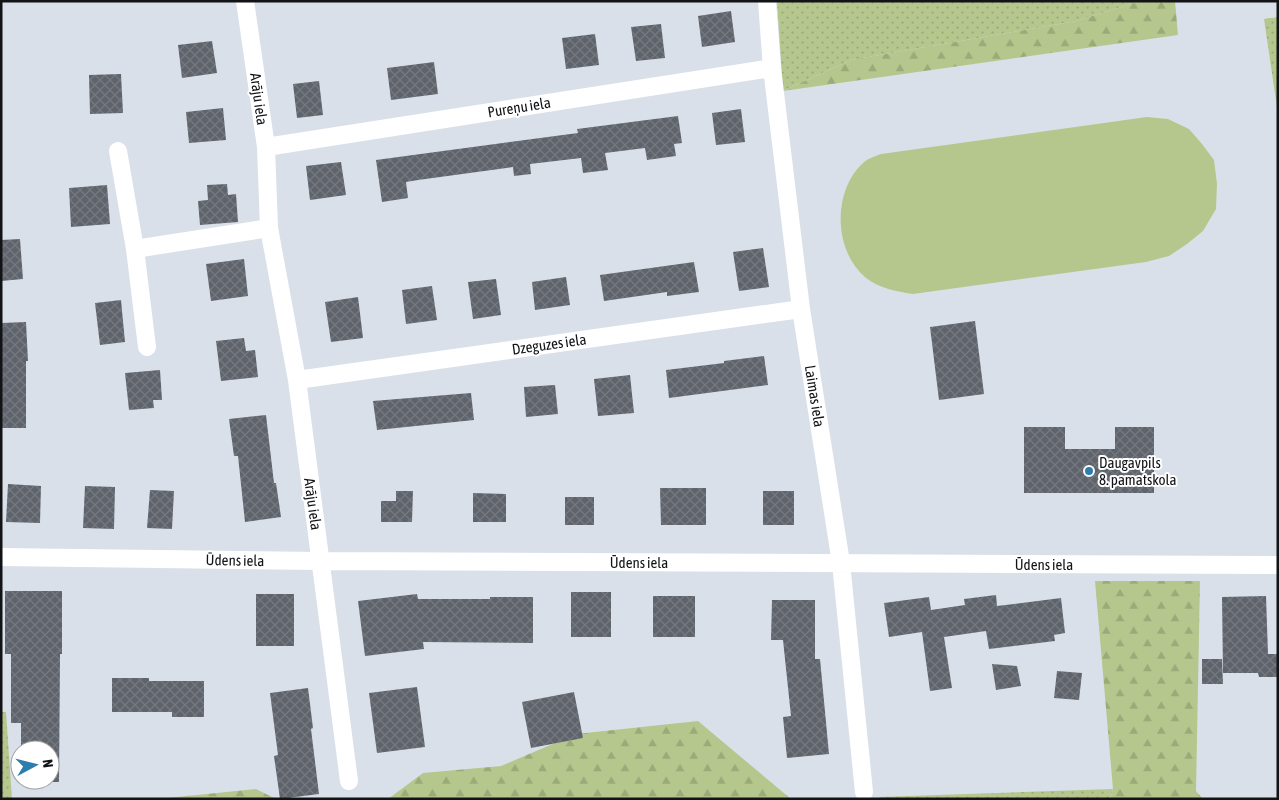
<svg xmlns="http://www.w3.org/2000/svg" width="1279" height="800" font-family="'Asap Condensed',sans-serif">
  <style>
    .grass { fill: url(#grass-dots) }
    .forest { fill: url(#forest-firs) }
    .green { fill: #b6c78d }
    .building { fill: url(#building-cross-hatch) }
    .lines { fill: none; stroke-linecap: round; stroke-linejoin: round }
    .street { stroke: #fff; stroke-width: 18 }
    .poi-dot { fill: #2e7daf; stroke: #fff; stroke-width: 2 }
    .labels { text-anchor: middle; dominant-baseline: central; stroke-width: 4; stroke-linejoin: round; paint-order: stroke }
    .street-label { font-size: 15px; fill: #111316; stroke: #fff }
    .poi-label { font-size: 15px; fill: #111316; stroke: #fff; text-anchor: start }
  </style>
  <defs>
    <pattern id="grass-dots" width="8" height="8" patternUnits="userSpaceOnUse" patternTransform="scale(1.25)"><rect width="8" height="8" fill="#b6c78d"/><path d="M2 2h.1M6 6h.1" fill="none" stroke="#9baa79" stroke-width="1.8" stroke-linecap="round"/></pattern>
    <pattern id="forest-firs" width="22" height="20" patternUnits="userSpaceOnUse" patternTransform="scale(1.25)"><rect width="22" height="20" fill="#b6c78d"/><path d="M5 1l3.5 6h-7zM16 11l3.5 6h-7z" fill="#9baa79"/></pattern>
    <pattern id="building-cross-hatch" width="8" height="8" patternUnits="userSpaceOnUse" patternTransform="scale(1.25)"><rect width="8" height="8" fill="#5f646c"/><path d="M0 0l8 8M0 8l8-8" fill="none" stroke="#75797f"/></pattern>
  </defs>
  <rect width="100%" height="100%" fill="#dae0e9"/>
  <path class="grass" d="M 777,1 L 1141,1 L 1076,21 L 851,60 L 783,91 Z
    M 1278,17 L 1278,114 L 1264,19 Z
    M 1,712 L 6,712 L 12,799 L 1,799 Z
    M 1113,789 L 1110,799 L 881,799 L 879,797 Z"/>
  <path class="forest" d="M 1141,1 L 1175,1 L 1178,35 L 783,91 L 851,60 L 1076,21 Z
    M 1095,581 L 1200,581 L 1196,791 L 1203,799 L 1110,799 L 1113,789 Z
    M 698,721 L 791,799 L 388,799 L 423,773 L 501,766 L 576,734 Z
    M 256,789 L 276,799 L 157,799 Z"/>
  <path class="green" d="M 1147,117 L 1168,119 L 1189,129 L 1202,144 L 1214,160 L 1217,184 L 1216,209 L 1203,231 L 1187,244 L 1169,256 L 1146,262 L 913,294 C 895,291 881,289 866,278 C 833,251 832,190 864,162 C 869,158 876,156 881,154 Z"/>
  <path class="building" d="M 731,11 L 735,42 L 702,47 L 698,16 Z
    M 661,24 L 665,58 L 636,61 L 631,27 Z
    M 595,34 L 599,65 L 566,69 L 562,38 Z
    M 212,41 L 217,73 L 182,78 L 178,45 Z
    M 434,62 L 438,94 L 391,100 L 387,68 Z
    M 121,74 L 123,113 L 90,114 L 89,75 Z
    M 319,81 L 323,115 L 297,118 L 293,84 Z
    M 223,108 L 226,140 L 189,143 L 186,112 Z
    M 741,109 L 745,142 L 716,145 L 712,113 Z
    M 678,116 L 682,143 L 674,144 L 676,156 L 647,160 L 645,148 L 605,153 L 608,170 L 583,173 L 581,158 L 530,164 L 531,174 L 514,176 L 513,167 L 418,180 L 406,182 L 408,198 L 382,202 L 376,160 L 578,133 L 577,129 Z
    M 341,162 L 346,195 L 310,200 L 306,166 Z
    M 227,184 L 228,195 L 236,194 L 238,222 L 200,225 L 198,201 L 208,200 L 207,185 Z
    M 107,185 L 110,224 L 71,227 L 69,188 Z
    M 20,239 L 23,279 L 1,281 L 1,240 Z
    M 763,248 L 769,287 L 739,291 L 733,252 Z
    M 244,259 L 248,296 L 211,301 L 206,264 Z
    M 694,262 L 699,292 L 667,296 L 667,292 L 604,301 L 600,275 Z
    M 566,277 L 570,305 L 535,310 L 532,282 Z
    M 496,279 L 501,315 L 473,319 L 468,282 Z
    M 432,286 L 437,320 L 406,324 L 402,290 Z
    M 358,297 L 363,338 L 331,342 L 325,302 Z
    M 121,300 L 125,342 L 100,345 L 95,303 Z
    M 975,321 L 984,394 L 939,400 L 930,327 Z
    M 26,322 L 28,361 L 26,361 L 26,428 L 1,428 L 1,323 Z
    M 244,338 L 246,351 L 255,350 L 258,377 L 221,381 L 216,341 Z
    M 764,356 L 768,385 L 669,398 L 666,370 L 724,363 L 724,361 Z
    M 160,370 L 162,400 L 153,400 L 154,408 L 129,410 L 125,373 Z
    M 630,375 L 634,413 L 598,416 L 594,379 Z
    M 555,385 L 558,414 L 526,417 L 524,387 Z
    M 471,393 L 474,420 L 377,430 L 373,401 Z
    M 266,415 L 274,483 L 276,483 L 281,517 L 245,522 L 238,456 L 234,456 L 229,419 Z
    M 1024,427 L 1065,427 L 1065,449 L 1115,449 L 1115,427 L 1154,427 L 1154,493 L 1024,493 Z
    M 8,484 L 41,486 L 40,523 L 6,522 Z
    M 85,486 L 115,487 L 114,529 L 83,528 Z
    M 660,488 L 706,488 L 706,525 L 661,525 Z
    M 150,490 L 174,491 L 172,529 L 147,528 Z
    M 396,491 L 413,491 L 412,522 L 381,522 L 381,501 L 396,501 Z
    M 763,491 L 794,491 L 794,525 L 763,525 Z
    M 473,493 L 506,494 L 506,522 L 473,522 Z
    M 565,497 L 594,497 L 594,525 L 565,525 Z
    M 5,591 L 62,591 L 62,654 L 60,654 L 59,782 L 21,782 L 21,780 L 50,780 L 50,750 L 21,750 L 21,723 L 11,723 L 11,654 L 5,654 Z
    M 571,592 L 611,592 L 611,637 L 571,637 Z
    M 256,594 L 294,594 L 294,646 L 256,646 Z
    M 417,594 L 418,599 L 490,599 L 490,597 L 533,597 L 533,643 L 423,642 L 424,649 L 365,656 L 358,601 Z
    M 996,595 L 997,606 L 1061,598 L 1065,633 L 1054,635 L 1055,641 L 989,649 L 986,631 L 944,637 L 952,688 L 930,691 L 922,632 L 889,637 L 884,603 L 929,597 L 931,610 L 965,605 L 964,599 Z
    M 653,596 L 695,596 L 695,637 L 653,637 Z
    M 1266,596 L 1268,654 L 1278,654 L 1278,677 L 1259,677 L 1258,673 L 1223,673 L 1222,597 Z
    M 772,600 L 815,600 L 815,659 L 820,659 L 829,754 L 787,758 L 783,717 L 791,716 L 783,640 L 771,640 Z
    M 1202,659 L 1222,659 L 1223,684 L 1202,684 Z
    M 992,664 L 1017,666 L 1021,686 L 996,690 Z
    M 1057,671 L 1082,673 L 1079,700 L 1054,698 Z
    M 112,678 L 149,678 L 149,681 L 204,681 L 204,717 L 172,717 L 172,712 L 112,712 Z
    M 417,687 L 425,747 L 377,753 L 369,693 Z
    M 308,688 L 313,728 L 311,729 L 319,794 L 280,799 L 274,756 L 278,755 L 270,693 Z
    M 574,692 L 583,738 L 531,748 L 522,702 Z"/>
  <g class="lines">
    <path class="street" d="M 245,1 L 266,147 L 269,228 L 297,380 L 349,781
      M 767,1 L 772,68 L 801,309 L 841,563 L 864,792
      M 266,147 L 772,68
      M 118,151 L 135,249 L 269,228
      M 135,249 L 147,347
      M 297,380 L 801,309
      M 1,557 L 321,561 L 1278,565"/>
  </g>
  <circle class="poi-dot" cx="1089" cy="471" r="5"/>
  <g class="labels">
    <g class="street-label">
      <text transform="translate(259 99) rotate(82)">Arāju iela</text>
      <text transform="translate(519 107) rotate(-9)">Pureņu iela</text>
      <text transform="translate(549 344) rotate(-8)">Dzeguzes iela</text>
      <text transform="translate(815 396) rotate(81)">Laimas iela</text>
      <text transform="translate(313 504) rotate(82)">Arāju iela</text>
      <text transform="translate(235 560) rotate(1)">Ūdens iela</text>
      <text x="639" y="562">Ūdens iela</text>
      <text x="1044" y="564">Ūdens iela</text>
    </g>
    <g class="poi-label">
      <text x="1099" y="462">Daugavpils<tspan x="1099" dy="17">8. pamatskola</tspan></text>
    </g>
  </g>
  <rect width="1279" height="800" fill="none" stroke="#111316" stroke-width="5"/>
  <g transform="translate(35 765) rotate(83)"><circle r="24" fill="#ffffff" stroke="#a0a1a2"/>
  <path d="M0-4L9 19L0 12L-9 19Z" fill="#2e7daf"/>
  <text y="-8" font-size="14" font-weight="bold" text-anchor="middle" fill="#111316">N</text>
  </g>
</svg>
